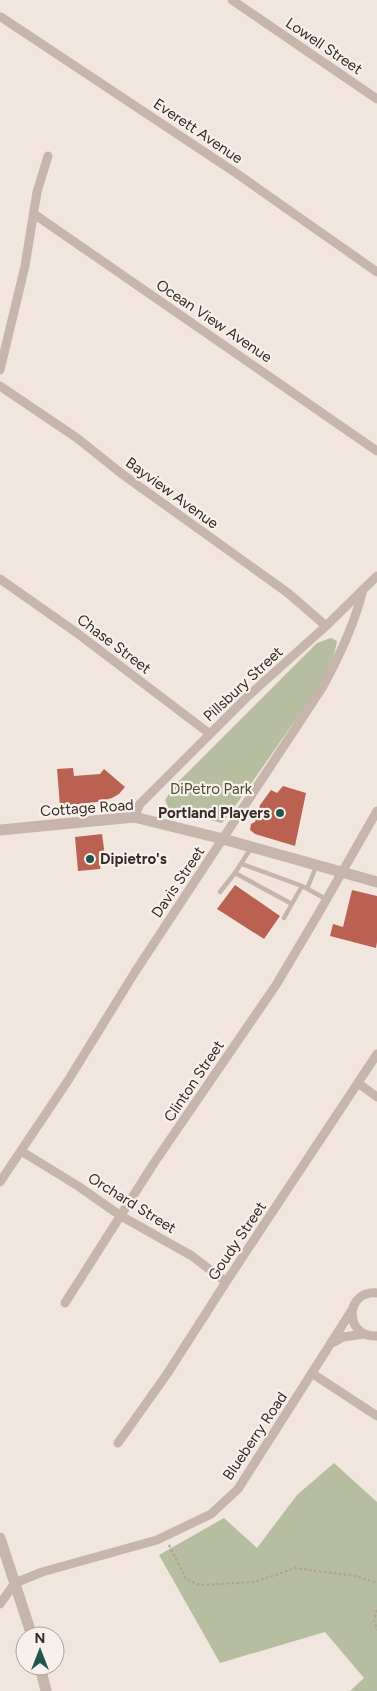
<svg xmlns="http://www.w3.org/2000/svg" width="377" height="1691" font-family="Figtree,sans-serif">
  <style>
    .green { fill: #b7be9f }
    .building { fill: #bb6151 }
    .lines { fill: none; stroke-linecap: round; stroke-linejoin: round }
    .path { stroke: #b39f95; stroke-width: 2; stroke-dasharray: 2.5 2.5; stroke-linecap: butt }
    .service { stroke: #c7b5ab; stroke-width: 4.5 }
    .minor { stroke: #c7b5ab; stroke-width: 9 }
    .tertiary { stroke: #c7b5ab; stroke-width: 11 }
    .poi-dot { fill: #225452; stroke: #f8f0ea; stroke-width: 2 }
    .labels { text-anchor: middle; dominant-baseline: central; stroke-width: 4.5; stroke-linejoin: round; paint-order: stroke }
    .street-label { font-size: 15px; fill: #362c29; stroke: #f8f0ea }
    .park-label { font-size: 15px; fill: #49522f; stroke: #f8f0ea }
    .poi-label { font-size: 15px; font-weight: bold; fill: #362c29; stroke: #f8f0ea; text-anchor: end }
  </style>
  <rect width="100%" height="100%" fill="#f0e6de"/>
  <path class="green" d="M 331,638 L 337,641 C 332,675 304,708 285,735 C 264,765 244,795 222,823 L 169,810 L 165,800 L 174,786 L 317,643 Z
    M 334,1463 L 377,1502 L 377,1691 L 350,1691 L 364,1678 L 325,1632 L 220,1663 L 159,1555 L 224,1518 L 257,1548 L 297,1495 Z"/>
  <path class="building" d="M 73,768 L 74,776 L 100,774 L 104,769 L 125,787 L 119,794 L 112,798 L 97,802 L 60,806 L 57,769 Z
    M 283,786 L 306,793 L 295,846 L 255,834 L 250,830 L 251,824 L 255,822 L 260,805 L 271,790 L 277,793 Z
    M 102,834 L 104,849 L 100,869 L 78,871 L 75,837 Z
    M 235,885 L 280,916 L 264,939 L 217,909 Z
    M 352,890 L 377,896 L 377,942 L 376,948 L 330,936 L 333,924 L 343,927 Z"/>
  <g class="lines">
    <path class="path" d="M 169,1545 L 186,1579 L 199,1585 L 255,1582 L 295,1568 L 355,1576 L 377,1583
      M 377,1610 L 374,1620 L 377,1630"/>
    <path class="service" d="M 242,864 L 302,886 L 326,899
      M 235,873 L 292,904
      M 307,889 L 316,867
      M 220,892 L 235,873 L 251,848
      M 284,918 L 302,886"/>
    <path class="minor" d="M 232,0 L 377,99
      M 1,17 L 236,173 L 377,272
      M 34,214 L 377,451
      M 0,370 L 25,266 L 37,192 L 48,156
      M 0,386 L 77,438 L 122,474 L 288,593 L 326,626
      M 0,579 L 77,633 L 210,734
      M 134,817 L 140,804 L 246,698 L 326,626 L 377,576
      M 358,1083 L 377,1097
      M 21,1151 L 78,1186 L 121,1216 L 192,1256 L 226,1282
      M 0,1182 L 69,1079 L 135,972 L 322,688 C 339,657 355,624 363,589
      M 377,1293 C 344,1290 344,1338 377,1336
      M 65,1303 L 154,1163 L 276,985 L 317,916 L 377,811
      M 334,1342 L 343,1337 L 364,1334
      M 313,1374 L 377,1416
      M 118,1443 L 167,1374 L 226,1282 L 377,1054
      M 0,1604 L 15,1583 L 42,1572 L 157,1540 L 211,1514 L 238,1489 L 352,1310"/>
    <path class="tertiary" d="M 0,830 L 134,817 L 223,839 L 377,882
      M 0,1538 L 32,1636
      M 40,1666 L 46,1691"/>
  </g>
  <g class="poi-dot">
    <circle cx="280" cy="813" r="5"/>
    <circle cx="90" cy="859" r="5"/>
  </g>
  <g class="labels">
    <g class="street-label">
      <text transform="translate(324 46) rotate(34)">Lowell Street</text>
      <text transform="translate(198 131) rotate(34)">Everett Avenue</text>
      <text transform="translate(214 321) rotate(34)">Ocean View Avenue</text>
      <text transform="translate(172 493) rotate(36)">Bayview Avenue</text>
      <text transform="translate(114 644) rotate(37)">Chase Street</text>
      <text transform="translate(243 684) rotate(-43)">Pillsbury Street</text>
      <text transform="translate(87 808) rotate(-4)">Cottage Road</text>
      <text transform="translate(178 882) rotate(-56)">Davis Street</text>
      <text transform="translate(194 1081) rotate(-56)">Clinton Street</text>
      <text transform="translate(132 1203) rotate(32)">Orchard Street</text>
      <text transform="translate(237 1241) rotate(-56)">Goudy Street</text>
      <text transform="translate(255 1436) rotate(-56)">Blueberry Road</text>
    </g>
    <g class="park-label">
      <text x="211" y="789">DiPetro Park</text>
    </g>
    <g class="poi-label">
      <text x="270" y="813">Portland Players</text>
      <text x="100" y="859" text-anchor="start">Dipietro's</text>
    </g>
  </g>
  <g transform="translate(40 1651)"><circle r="24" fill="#f8f0ea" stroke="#aaa29d"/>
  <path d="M0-4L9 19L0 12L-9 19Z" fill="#225452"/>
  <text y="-8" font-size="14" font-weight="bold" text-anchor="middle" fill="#362c29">N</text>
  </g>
</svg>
